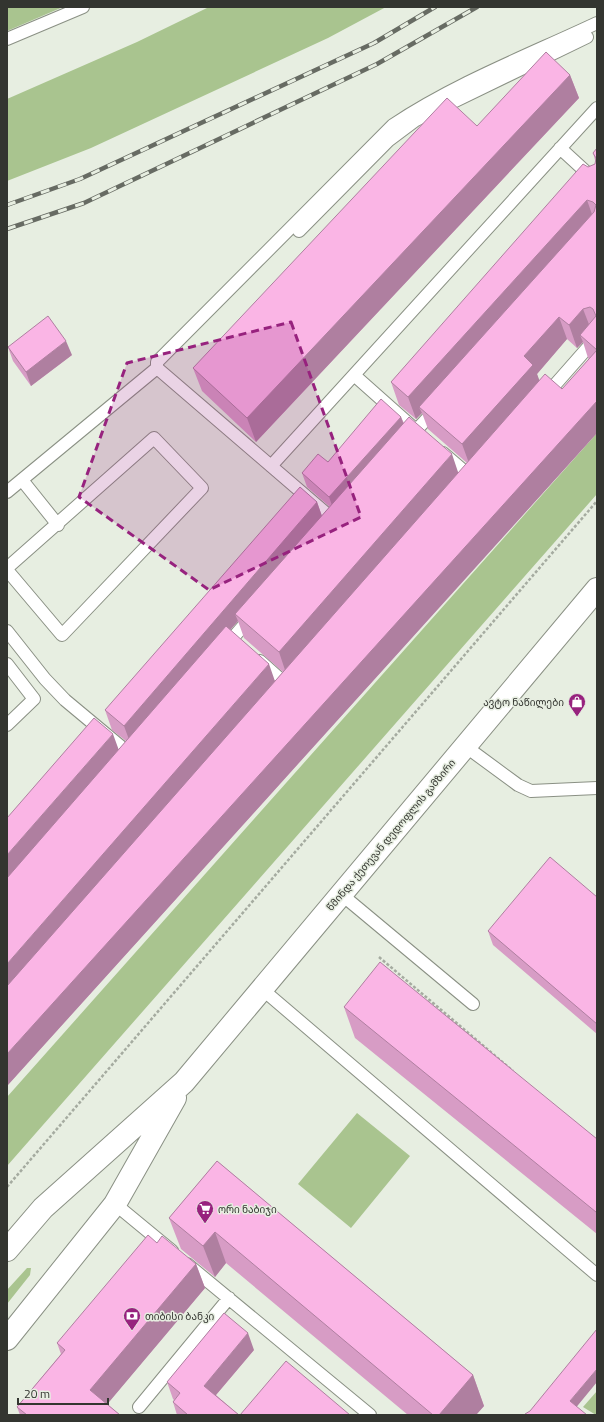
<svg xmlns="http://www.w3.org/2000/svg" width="604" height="1422" font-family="'Titillium Web','Noto Sans Georgian',sans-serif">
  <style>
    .green { fill: #a9c48f }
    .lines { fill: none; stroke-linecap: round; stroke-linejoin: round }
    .lane-casing { stroke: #8a9084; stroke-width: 14 }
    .primary-casing { stroke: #8a9084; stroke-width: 24 }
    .path { stroke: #a5aba0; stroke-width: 2.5; stroke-dasharray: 3 2; stroke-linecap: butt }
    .lane { stroke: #fff; stroke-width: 12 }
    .primary { stroke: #fff; stroke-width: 22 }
    .rail-casing { stroke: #676b63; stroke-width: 4.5 }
    .rail { stroke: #e7eee1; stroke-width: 3; stroke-dasharray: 9; stroke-linecap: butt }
    .wall { fill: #d79cc5; fill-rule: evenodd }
    .shaded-wall { fill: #af7fa0 }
    .building { fill: #fab5e5; stroke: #af7fa0 }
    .marked { fill: #97227e; fill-opacity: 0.2; stroke: #97227e; stroke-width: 3; stroke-dasharray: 8 5; stroke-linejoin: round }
    .labels { text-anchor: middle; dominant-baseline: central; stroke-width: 3; stroke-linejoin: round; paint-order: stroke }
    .poi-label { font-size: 10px; fill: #333530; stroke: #e7eee1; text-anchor: start }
    .street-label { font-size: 10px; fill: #333530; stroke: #e7eee1 }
  </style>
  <rect width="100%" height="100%" fill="#e7eee1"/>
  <path class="green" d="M 7,7 L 63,7 L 7,31 Z
    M 209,7 L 386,7 L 328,38 L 91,148 L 7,181 L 7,99 L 137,42 Z
    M 597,433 L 597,494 L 7,1166 L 7,1097 Z
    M 357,1113 L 410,1156 L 351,1228 L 298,1184 Z
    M 27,1268 L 31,1268 L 30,1275 L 7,1304 L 7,1290 Z
    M 597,1391 L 597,1415 L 596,1415 L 583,1407 Z"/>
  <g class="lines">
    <defs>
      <path id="lane" d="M 7,39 L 83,7
        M 560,148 L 597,182
        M 299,231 L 388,141 L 416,120 L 587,37
        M 157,368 L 335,521
        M 354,375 L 417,431
        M 546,395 L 597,337
        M 409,438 L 436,409
        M 443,453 L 471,477
        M 271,466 L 597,108
        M 22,480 L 58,525
        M 7,492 L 157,368 L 157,362 L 393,125 C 456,83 529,55 597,23
        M 7,568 L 154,438 L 202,488 L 62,635 L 7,570
        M 7,631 L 45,679 L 65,700 L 131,755
        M 225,647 L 251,617
        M 260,661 L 289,687
        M 7,664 L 34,699 L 7,725
        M 465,746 L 518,785 L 531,791 L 597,788
        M 341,894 L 473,1004
        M 262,989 L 597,1275
        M 115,1204 L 172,1251
        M 187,1264 L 370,1415
        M 139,1407 L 229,1298"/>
      <path id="primary" d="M 7,1250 L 43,1208 L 184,1082 L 597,589
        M 7,1339 L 115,1204 L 175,1098"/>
    </defs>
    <use href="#lane" class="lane-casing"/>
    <use href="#primary" class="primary-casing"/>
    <path class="path" d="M 379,957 L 513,1071
      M 7,1187 L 597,501"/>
    <use href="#lane" class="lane"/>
    <use href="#primary" class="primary"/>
    <defs>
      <path id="rail" d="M 7,205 L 80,179 L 374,43 L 435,7
        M 7,229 L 84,203 L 377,64 L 477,7"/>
    </defs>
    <use href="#rail" class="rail-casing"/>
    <use href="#rail" class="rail"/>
  </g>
  <path class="wall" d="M 570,75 L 579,98 L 256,442 L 202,391 L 193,368 L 477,126 Z
    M 597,148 L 597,433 L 7,1086 L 119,750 L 126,741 L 112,730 L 105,710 L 317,502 L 322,516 L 330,507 L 307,487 L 302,473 L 328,462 L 401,417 L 404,423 L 459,473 L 467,463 L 428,429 L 422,413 L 416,419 L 399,405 L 391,382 L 588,167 L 595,164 L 595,160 L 593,153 ZM 567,339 L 577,348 L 583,342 L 588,358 L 589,359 L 562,389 L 539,381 L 537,374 ZM 238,621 L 244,638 L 283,672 L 275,681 L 230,630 Z
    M 8,347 L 72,355 L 31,386 L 13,361 Z
    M 597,897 L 597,1034 L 493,945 L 488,931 Z
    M 344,1007 L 597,1139 L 597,1234 L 355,1038 Z
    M 217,1161 L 473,1375 L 484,1406 L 476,1415 L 408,1415 L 226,1263 L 215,1277 L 181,1249 L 169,1218 Z
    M 157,1243 L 196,1264 L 205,1288 L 107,1404 L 120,1415 L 20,1415 L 17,1407 L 61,1354 L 57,1343 Z
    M 254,1350 L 216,1395 L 239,1415 L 177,1415 L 173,1402 L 174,1400 L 173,1399 L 167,1382 Z"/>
  <path class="shaded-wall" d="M 570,75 L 579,98 L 256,442 L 247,418 Z
    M 587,200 L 595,223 L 419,407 L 422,413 L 416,419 L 408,397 Z
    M 583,309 L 592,332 L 580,335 L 583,342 L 577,348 L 569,325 Z
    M 559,317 L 567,339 L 537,374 L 542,387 L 470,466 L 462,444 L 524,356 Z
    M 66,341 L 72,355 L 31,386 L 26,372 Z
    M 597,401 L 597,433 L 7,1086 L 7,1054 Z
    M 401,417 L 406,431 L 334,511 L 329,497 Z
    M 452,454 L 460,478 L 287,676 L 279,652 Z
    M 317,502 L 324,522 L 235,614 L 238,621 L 131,745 L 124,726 Z
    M 269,664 L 277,687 L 7,996 L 7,964 Z
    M 113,734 L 121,756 L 7,888 L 7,855 Z
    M 215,1232 L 226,1263 L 215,1277 L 203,1246 Z
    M 196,1264 L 205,1288 L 99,1414 L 90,1390 Z
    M 248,1333 L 254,1350 L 210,1402 L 204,1386 Z
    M 597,1369 L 597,1382 L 574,1410 L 570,1401 Z
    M 473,1375 L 484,1406 L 476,1415 L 439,1415 Z"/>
  <path class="building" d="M 546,52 L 570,75 L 247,418 L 193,368 L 447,98 L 477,126 Z
    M 597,148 L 597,350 L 580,335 L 596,316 L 593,309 L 590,307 L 583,309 L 569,325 L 559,317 L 524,356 L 533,365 L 462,444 L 419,407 L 594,212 L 596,205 L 593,202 L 587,200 L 408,397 L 391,382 L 583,164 L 588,167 L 595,164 L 596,158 L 593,153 Z
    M 48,316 L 66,341 L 26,372 L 8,347 Z
    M 597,350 L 597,401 L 7,1054 L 7,986 L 545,374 L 562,389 Z
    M 381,399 L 401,417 L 329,497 L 302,473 L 318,454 L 328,462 Z
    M 409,417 L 452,454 L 279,652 L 235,614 Z
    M 300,487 L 317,502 L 124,726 L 105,710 Z
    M 226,626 L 269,664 L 7,964 L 7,878 Z
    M 94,718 L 113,734 L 7,855 L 7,818 Z
    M 550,857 L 597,897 L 597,1024 L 488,931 Z
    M 380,962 L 597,1139 L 597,1210 L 596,1212 L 344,1007 Z
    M 217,1161 L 473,1375 L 439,1415 L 433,1415 L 215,1232 L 203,1246 L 169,1218 Z
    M 148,1235 L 157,1243 L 162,1236 L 196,1264 L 90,1390 L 120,1415 L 27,1415 L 17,1407 L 65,1350 L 57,1343 Z
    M 224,1313 L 248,1333 L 204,1386 L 239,1415 L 201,1415 L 200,1414 L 199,1415 L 188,1415 L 173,1402 L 180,1393 L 167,1382 Z
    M 597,1329 L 597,1369 L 570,1401 L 587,1415 L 524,1415 L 525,1414 L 530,1411 Z
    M 286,1361 L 350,1415 L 240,1415 Z"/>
  <path class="marked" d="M 291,322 L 361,517 L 209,590 L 79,497 L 127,363 Z"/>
  <defs>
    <symbol id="shop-pin" viewBox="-11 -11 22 30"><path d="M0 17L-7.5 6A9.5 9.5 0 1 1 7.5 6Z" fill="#97227e" stroke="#e7eee1"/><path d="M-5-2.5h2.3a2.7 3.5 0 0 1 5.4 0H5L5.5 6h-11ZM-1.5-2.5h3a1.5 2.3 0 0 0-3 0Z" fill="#fff"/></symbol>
    <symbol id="supermarket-pin" viewBox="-11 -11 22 30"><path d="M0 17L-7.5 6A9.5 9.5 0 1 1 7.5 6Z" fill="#97227e" stroke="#e7eee1"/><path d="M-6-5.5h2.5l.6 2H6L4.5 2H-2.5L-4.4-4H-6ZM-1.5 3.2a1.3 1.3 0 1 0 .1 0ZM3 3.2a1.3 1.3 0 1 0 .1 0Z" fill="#fff"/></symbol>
    <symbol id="bank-pin" viewBox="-11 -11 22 30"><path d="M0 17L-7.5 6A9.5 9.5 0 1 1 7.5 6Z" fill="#97227e" stroke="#e7eee1"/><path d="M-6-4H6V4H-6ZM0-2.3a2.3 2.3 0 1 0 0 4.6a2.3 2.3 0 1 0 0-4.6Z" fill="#fff"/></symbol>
  </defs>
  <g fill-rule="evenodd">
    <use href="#shop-pin" x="567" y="692" width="20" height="27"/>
    <use href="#supermarket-pin" x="195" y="1199" width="20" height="27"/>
    <use href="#bank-pin" x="122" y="1306" width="20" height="27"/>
  </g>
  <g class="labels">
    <g class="poi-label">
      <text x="564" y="702" text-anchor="end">ავტო ნაწილები</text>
      <text x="218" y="1209">ორი ნაბიჯი</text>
      <text x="145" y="1316">თიბისი ბანკი</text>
    </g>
    <g class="street-label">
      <text transform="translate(391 835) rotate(-50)">წმინდა ქეთევან დედოფლის გამზირი</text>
    </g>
  </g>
  <rect width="604" height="1422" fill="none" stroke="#333530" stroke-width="16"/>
  <path d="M18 1398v6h90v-6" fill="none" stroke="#333530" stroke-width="2"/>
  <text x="24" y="1398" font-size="12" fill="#333530" stroke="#e7eee1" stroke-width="3" paint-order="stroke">20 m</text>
</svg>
